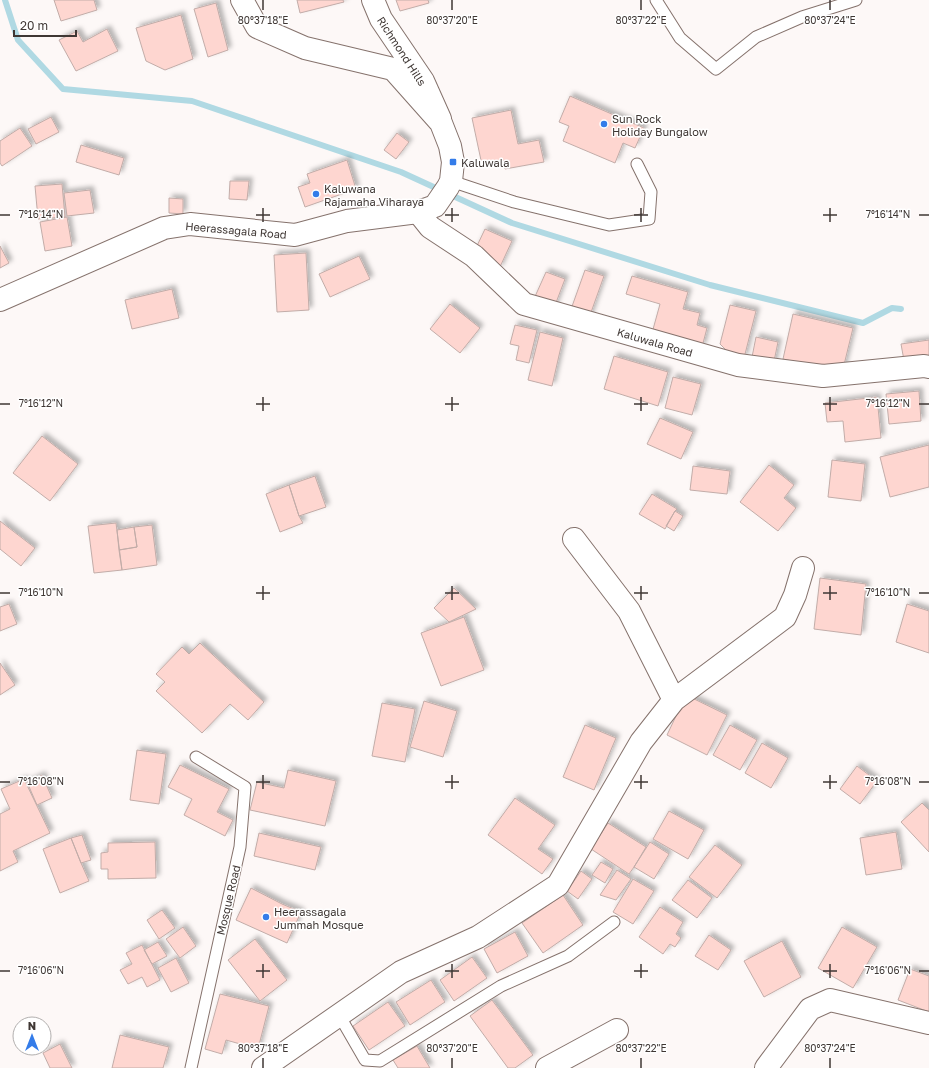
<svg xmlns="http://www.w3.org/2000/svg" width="929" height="1068" font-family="'Golos Text',sans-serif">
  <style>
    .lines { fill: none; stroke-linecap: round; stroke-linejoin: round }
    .stream { stroke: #b0d9e3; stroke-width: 6 }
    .building { fill: #fed6d0; stroke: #c2aca8; filter: url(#shadow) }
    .service-casing { stroke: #85726c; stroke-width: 13 }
    .minor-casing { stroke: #85726c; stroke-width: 24 }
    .tertiary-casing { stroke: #85726c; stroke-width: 24 }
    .service { stroke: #fff; stroke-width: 11 }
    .minor { stroke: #fff; stroke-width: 22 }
    .tertiary { stroke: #fff; stroke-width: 22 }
    .ticks { fill: none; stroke: #3f3734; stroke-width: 1.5 }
    .poi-dot { fill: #347ce9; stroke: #fff; stroke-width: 1.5 }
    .labels { text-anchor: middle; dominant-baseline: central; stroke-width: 3; stroke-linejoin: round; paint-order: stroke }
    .street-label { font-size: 11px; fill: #3f3734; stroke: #fff }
    .poi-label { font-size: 11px; fill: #3f3734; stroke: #fff; text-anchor: start }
    .ticks-label { font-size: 10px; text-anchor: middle; fill: #3f3734; stroke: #fff; stroke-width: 3; stroke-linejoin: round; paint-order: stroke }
  </style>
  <defs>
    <filter id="shadow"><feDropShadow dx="3.5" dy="-3.5" stdDeviation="2" flood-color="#0004"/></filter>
  </defs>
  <rect width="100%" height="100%" fill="#fdf8f7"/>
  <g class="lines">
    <path class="stream" d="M 5,0 L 18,40 L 63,89 L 192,101 L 401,172 L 512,223 L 710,285 L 863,323 L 892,308 L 901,309"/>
  </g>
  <path class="building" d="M 54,0 L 94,0 L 97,10 L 61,21 Z
    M 297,0 L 343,0 L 344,2 L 300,13 Z
    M 396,0 L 428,0 L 429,3 L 400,11 Z
    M 216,3 L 228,50 L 208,57 L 194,9 Z
    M 181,15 L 193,59 L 165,70 L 146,61 L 136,28 Z
    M 107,29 L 118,51 L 76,71 L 59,40 L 77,31 L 83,42 Z
    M 570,96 L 644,128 L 635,148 L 623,143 L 615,163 L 563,141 L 569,126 L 559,122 Z
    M 511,110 L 518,144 L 539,140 L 544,162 L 505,169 L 504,161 L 482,165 L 472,118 Z
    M 51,117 L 59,132 L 36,144 L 28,129 Z
    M 20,128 L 32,146 L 2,166 L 0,163 L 0,141 Z
    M 397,133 L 409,142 L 396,159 L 384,150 Z
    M 81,145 L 124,158 L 119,175 L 76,162 Z
    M 347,160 L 356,189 L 305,207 L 298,187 L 310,183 L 307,174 Z
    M 230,181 L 249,181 L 247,200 L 229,199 Z
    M 62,184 L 65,217 L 38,219 L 35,186 Z
    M 90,190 L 94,213 L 67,216 L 64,193 Z
    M 169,198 L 183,199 L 183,214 L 169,213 Z
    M 67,217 L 72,246 L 45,251 L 40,222 Z
    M 485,229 L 512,241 L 499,269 L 475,250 Z
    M 0,246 L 9,263 L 0,268 Z
    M 306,253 L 309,310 L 277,312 L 274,255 Z
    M 359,256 L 370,279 L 330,297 L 319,274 Z
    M 585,270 L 604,276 L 589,318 L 570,312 Z
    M 546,272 L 565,279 L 554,308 L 533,301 Z
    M 632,276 L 688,292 L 683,309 L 700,313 L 697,325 L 707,328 L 702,347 L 652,333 L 660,304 L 626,294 Z
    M 172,289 L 179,318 L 132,329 L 125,300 Z
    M 450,304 L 480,328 L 460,353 L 430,329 Z
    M 730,305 L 756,311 L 744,358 L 731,355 L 720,344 Z
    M 793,314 L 853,328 L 842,373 L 783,359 Z
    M 515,325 L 537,330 L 529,363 L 516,360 L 519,346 L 510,344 Z
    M 540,332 L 563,338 L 552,386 L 528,380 Z
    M 756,337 L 778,342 L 773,366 L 751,362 Z
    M 929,340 L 929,362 L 905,366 L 901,344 Z
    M 614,356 L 668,372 L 658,406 L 604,389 Z
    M 673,377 L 701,384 L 692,415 L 665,408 Z
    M 919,391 L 921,421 L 889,424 L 886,394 Z
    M 877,397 L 881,438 L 845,442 L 843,421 L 827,422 L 825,403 Z
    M 660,418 L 693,432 L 681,459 L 647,444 Z
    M 42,436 L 78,464 L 50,501 L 13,473 Z
    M 929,445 L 929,487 L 890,497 L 880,457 Z
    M 832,460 L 865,464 L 861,501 L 828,497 Z
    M 769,465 L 794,485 L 784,498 L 796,508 L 778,531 L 740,502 Z
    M 693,466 L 730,471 L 727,494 L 690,490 Z
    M 315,476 L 326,507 L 299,516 L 289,485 Z
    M 289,485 L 299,516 L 303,523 L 280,532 L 266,494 Z
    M 652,494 L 677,509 L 675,511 L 665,529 L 639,514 Z
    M 675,511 L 683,516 L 674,531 L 666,526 Z
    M 0,521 L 35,548 L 21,566 L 0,549 Z
    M 116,523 L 122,570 L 94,573 L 88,526 Z
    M 152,525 L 157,565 L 122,570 L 119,550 L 137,547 L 134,527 Z
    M 134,527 L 137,547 L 119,550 L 117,530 Z
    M 820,578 L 866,584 L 861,635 L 814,629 Z
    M 454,588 L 476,609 L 449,622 L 434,608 Z
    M 9,604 L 17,624 L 0,631 L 0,607 Z
    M 907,604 L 929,611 L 929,653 L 896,642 Z
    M 464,617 L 484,670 L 441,686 L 421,633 Z
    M 200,643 L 264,702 L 248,720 L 230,704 L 202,733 L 156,691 L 165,682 L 156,674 L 182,647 L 189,654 Z
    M 0,663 L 15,685 L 0,695 Z
    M 686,695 L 727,715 L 707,755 L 667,735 Z
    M 424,701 L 457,711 L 443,757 L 410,747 Z
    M 382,703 L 415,709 L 405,762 L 372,756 Z
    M 585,725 L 616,738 L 594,790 L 563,777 Z
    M 730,725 L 757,740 L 740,770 L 713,755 Z
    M 762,743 L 788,758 L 771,788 L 745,773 Z
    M 137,750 L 166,754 L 159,804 L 130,800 Z
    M 180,765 L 229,789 L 217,812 L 233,820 L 225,836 L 184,815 L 192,799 L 168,787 Z
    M 857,766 L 877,781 L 860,804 L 840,789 Z
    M 288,770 L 336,781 L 325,826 L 250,810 L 257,782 L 284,788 Z
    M 42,775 L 52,798 L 37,805 L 27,782 Z
    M 24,779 L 50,833 L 13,851 L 18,862 L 0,871 L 0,814 L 10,809 L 1,789 Z
    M 515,798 L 555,825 L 538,849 L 553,859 L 542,874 L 488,835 Z
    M 922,803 L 929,810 L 929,852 L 901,822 Z
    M 669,811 L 704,830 L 688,859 L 653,839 Z
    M 608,823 L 646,847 L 634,867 L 629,874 L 591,849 Z
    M 896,832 L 902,869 L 866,875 L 860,838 Z
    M 259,833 L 321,847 L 315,870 L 254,856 Z
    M 82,835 L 91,860 L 81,863 L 71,838 Z
    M 71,838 L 81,863 L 89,881 L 60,893 L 43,849 Z
    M 155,842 L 156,878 L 108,879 L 108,869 L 101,869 L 101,853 L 108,852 L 108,843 Z
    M 650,842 L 669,854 L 654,879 L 634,867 Z
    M 715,845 L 742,865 L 717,898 L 689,877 Z
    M 601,862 L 613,869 L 605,883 L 592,875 Z
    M 617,870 L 631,879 L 616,900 L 600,895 Z
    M 581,871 L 592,879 L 578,899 L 567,891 Z
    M 633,879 L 654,891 L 633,924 L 613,912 Z
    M 688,880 L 712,898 L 697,918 L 672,900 Z
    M 251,888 L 282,904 L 301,912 L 287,943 L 236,920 Z
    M 563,895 L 583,925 L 543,953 L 522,923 Z
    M 660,907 L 683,922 L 676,934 L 681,938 L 675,947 L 670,944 L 663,954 L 639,937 Z
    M 162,910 L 175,928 L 159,939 L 147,920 Z
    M 183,927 L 196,946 L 180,958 L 166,939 Z
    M 842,927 L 877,947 L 853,988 L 818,968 Z
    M 515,932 L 528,956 L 497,973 L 484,949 Z
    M 709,935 L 731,950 L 718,970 L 695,956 Z
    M 255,939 L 287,980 L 260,1001 L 228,960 Z
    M 782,941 L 801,977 L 764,997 L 744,961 Z
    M 158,942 L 167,956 L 152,964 L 144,950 Z
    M 142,945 L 160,980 L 147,987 L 142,977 L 128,984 L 120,970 L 132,964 L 126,953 Z
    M 472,957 L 487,978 L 454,1001 L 440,980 Z
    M 176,958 L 189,983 L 171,992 L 158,968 Z
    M 910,969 L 929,976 L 929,1012 L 898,1000 Z
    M 431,980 L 445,1002 L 410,1025 L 396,1002 Z
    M 220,994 L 269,1006 L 258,1049 L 226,1040 L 222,1054 L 205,1049 Z
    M 492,1000 L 533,1055 L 515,1068 L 508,1068 L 470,1016 Z
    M 388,1002 L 405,1026 L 369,1050 L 353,1026 Z
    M 120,1035 L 169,1047 L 163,1068 L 112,1068 Z
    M 60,1044 L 72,1068 L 50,1068 L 43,1053 Z
    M 417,1046 L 430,1068 L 398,1068 L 393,1060 Z"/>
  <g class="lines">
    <defs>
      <path id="service" d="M 656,0 L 680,38 L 716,69 L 756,37 L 802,17 L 856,0
        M 451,181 L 514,202 L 609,225 L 649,219 L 651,192 L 637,164
        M 339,1015 L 365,1060 L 380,1061 L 501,986 L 568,956 L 614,922
        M 191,1068 L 240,847 L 245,787 L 196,757"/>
      <path id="minor" d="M 373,0 L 381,19 L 423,81 L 440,119
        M 418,212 L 430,227 L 474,256 L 524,304 L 738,365 L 823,376 L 924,366 L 929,367
        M 574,539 L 629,611 L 674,700
        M 263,1068 L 401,972 L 478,937 L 558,885 L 641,742 L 674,700 L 785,617 L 795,595 L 803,568
        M 547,1068 L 617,1030
        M 766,1068 L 810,1009 L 830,1000 L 929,1023"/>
      <path id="tertiary" d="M 0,300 L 164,228 L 190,224 L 295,235 L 347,221 L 418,212 L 435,206 L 448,187 L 451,181 L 453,162 L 450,146 L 441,123 L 393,69 L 305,48 L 257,27 L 242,0"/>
    </defs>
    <use href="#service" class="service-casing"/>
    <use href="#minor" class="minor-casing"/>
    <use href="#tertiary" class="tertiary-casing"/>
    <use href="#service" class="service"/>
    <use href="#minor" class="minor"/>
    <use href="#tertiary" class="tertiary"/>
  </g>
  <path class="ticks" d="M 263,0 L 263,10M 452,0 L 452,10M 641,0 L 641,10M 830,0 L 830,10M 263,208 L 263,222M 452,208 L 452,222M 641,208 L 641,222M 830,208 L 830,222M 0,215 L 10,215M 256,215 L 270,215M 445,215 L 459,215M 634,215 L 648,215M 823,215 L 837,215M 919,215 L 929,215M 263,397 L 263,411M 452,397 L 452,411M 641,397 L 641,411M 830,397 L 830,411M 0,404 L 10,404M 256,404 L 270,404M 445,404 L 459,404M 634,404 L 648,404M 823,404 L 837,404M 919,404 L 929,404M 263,586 L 263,600M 452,586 L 452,600M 641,586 L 641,600M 830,586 L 830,600M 0,593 L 10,593M 256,593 L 270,593M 445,593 L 459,593M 634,593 L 648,593M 823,593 L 837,593M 919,593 L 929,593M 263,775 L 263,789M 452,775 L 452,789M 641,775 L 641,789M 830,775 L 830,789M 0,782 L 10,782M 256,782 L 270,782M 445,782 L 459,782M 634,782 L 648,782M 823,782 L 837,782M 919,782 L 929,782M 263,964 L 263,978M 452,964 L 452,978M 641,964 L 641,978M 830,964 L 830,978M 0,971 L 10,971M 256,971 L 270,971M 445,971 L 459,971M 634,971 L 648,971M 823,971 L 837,971M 919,971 L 929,971M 263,1058 L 263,1068M 452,1058 L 452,1068M 641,1058 L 641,1068M 830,1058 L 830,1068"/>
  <g class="poi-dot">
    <circle cx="604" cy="124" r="4"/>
    <rect x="449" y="158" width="8" height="8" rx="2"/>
    <circle cx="316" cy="194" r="4"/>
    <circle cx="266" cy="917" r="4"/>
  </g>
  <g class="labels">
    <g class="street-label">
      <text transform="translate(402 51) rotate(57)">Richmond Hills</text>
      <text transform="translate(236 230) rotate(5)">Heerassagala Road</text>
      <text transform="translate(655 342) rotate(16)">Kaluwala Road</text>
      <text transform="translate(228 900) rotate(-77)">Mosque Road</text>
    </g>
    <g class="poi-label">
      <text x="612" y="118">Sun Rock<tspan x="612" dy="13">Holiday Bungalow</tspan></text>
      <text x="461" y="162">Kaluwala</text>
      <text x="324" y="188">Kaluwana<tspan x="324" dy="13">Rajamaha Viharaya</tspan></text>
      <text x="274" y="911">Heerassagala<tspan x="274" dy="13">Jummah Mosque</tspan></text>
    </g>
  </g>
  <g class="ticks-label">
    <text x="263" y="24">80°37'18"E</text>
    <text x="452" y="24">80°37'20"E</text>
    <text x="641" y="24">80°37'22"E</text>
    <text x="830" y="24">80°37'24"E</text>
    <text x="41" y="218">7°16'14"N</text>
    <text x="888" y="218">7°16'14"N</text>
    <text x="41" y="407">7°16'12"N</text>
    <text x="888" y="407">7°16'12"N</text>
    <text x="41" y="596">7°16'10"N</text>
    <text x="888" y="596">7°16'10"N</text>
    <text x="41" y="785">7°16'08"N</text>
    <text x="888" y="785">7°16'08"N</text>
    <text x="41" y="974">7°16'06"N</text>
    <text x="888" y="974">7°16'06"N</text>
    <text x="263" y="1052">80°37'18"E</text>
    <text x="452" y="1052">80°37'20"E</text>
    <text x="641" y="1052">80°37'22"E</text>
    <text x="830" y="1052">80°37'24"E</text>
  </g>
  <g transform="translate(32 1036)"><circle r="19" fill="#ffffff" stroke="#b2afae"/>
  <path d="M0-3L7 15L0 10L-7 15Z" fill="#347ce9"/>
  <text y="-6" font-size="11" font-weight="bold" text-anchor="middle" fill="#3f3734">N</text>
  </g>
  <path d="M14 30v6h62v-6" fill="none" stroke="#3f3734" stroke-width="2"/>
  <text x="20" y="30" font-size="12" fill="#3f3734" stroke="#ffffff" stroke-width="3" paint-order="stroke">20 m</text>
</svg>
